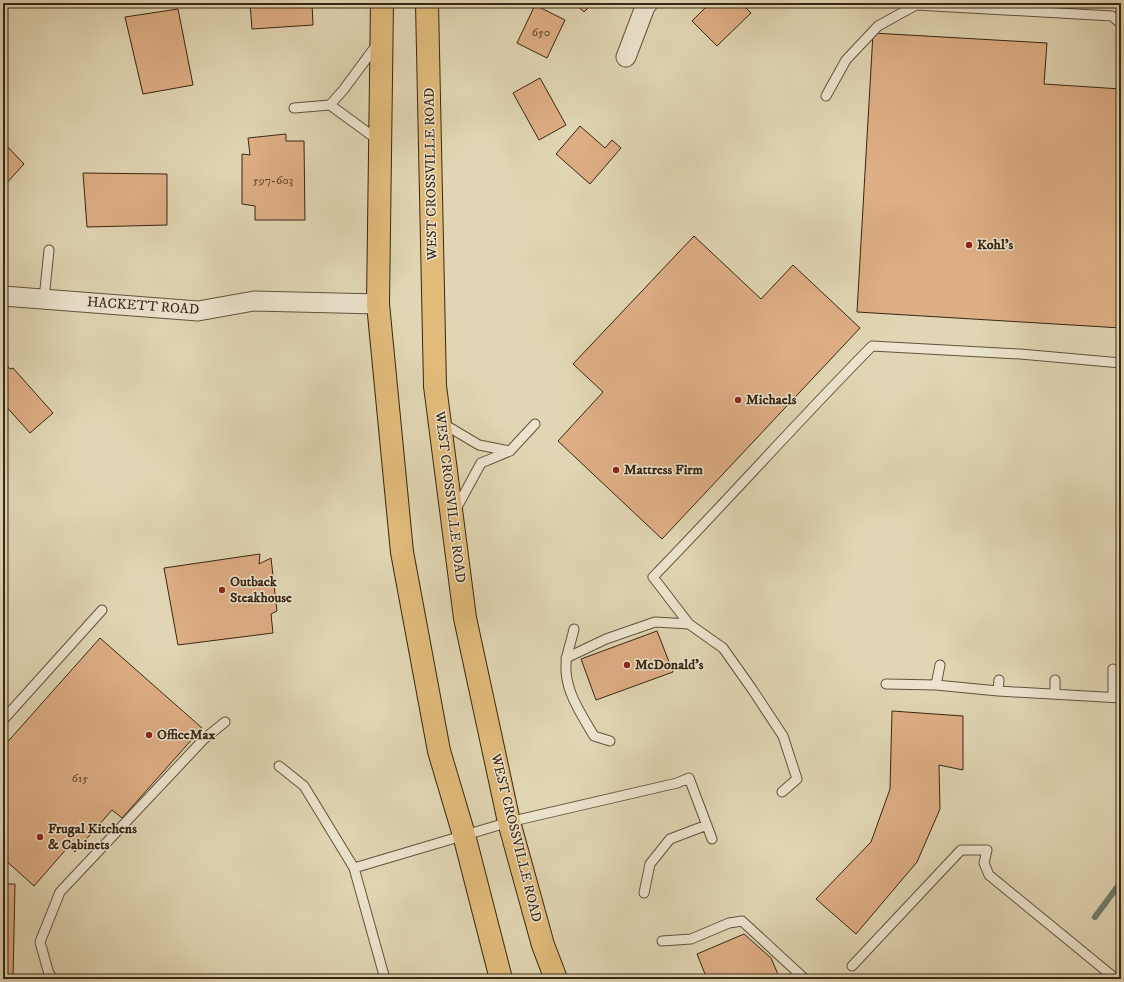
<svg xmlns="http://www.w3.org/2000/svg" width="1124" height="982" font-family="'IM FELL DW Pica',serif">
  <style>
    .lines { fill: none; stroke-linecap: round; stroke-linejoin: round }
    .stream { stroke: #6f7e6f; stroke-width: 6 }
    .building { fill: #deae85; stroke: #382614 }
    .service-casing { stroke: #62523c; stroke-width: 11 }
    .minor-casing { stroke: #62523c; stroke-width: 21 }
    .primary-casing { stroke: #382614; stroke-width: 24 }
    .service { stroke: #ece4ce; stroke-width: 9 }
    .minor { stroke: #ece4ce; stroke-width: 19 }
    .primary { stroke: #e0bb7a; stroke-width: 22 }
    .poi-dot { fill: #8f2418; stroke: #ece4ce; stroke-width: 1.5 }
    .labels { text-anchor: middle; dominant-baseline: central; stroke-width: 3; stroke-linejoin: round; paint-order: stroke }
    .number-label { font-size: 12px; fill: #624830 }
    .street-label { font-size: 14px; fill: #382614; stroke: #ece4ce }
    .poi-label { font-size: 14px; font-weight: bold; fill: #382614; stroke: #ece4ce; text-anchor: start }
  </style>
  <rect width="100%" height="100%" fill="#e1d6b3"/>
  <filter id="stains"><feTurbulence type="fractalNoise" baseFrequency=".005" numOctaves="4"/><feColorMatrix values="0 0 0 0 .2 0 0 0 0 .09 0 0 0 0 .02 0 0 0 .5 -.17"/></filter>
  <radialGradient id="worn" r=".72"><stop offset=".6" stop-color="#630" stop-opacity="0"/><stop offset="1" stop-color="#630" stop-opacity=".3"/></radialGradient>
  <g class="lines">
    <path class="stream" d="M 1095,917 L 1121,882"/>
  </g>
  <path class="building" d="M 250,3 L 312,3 L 313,25 L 252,29 Z
    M 574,3 L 593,3 L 584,12 Z
    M 710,3 L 741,3 L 751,13 L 717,46 L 692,21 Z
    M 535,5 L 565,20 L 547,58 L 517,43 Z
    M 178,9 L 193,85 L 143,94 L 125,17 Z
    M 873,33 L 1047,43 L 1044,84 L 1121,89 L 1121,328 L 857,312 Z
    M 540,78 L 566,125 L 539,140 L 513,93 Z
    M 580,126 L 605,148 L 612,140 L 621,148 L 590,184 L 556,154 Z
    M 286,134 L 286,141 L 304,141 L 305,220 L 255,220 L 255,206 L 242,204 L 242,154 L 250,155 L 248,138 Z
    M 3,142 L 24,164 L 3,187 Z
    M 83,173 L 167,174 L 167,225 L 87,227 Z
    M 694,236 L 761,299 L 793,265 L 860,328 L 662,539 L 558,441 L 603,392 L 573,364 Z
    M 5,363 L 10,369 L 13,368 L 53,413 L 30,433 L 3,403 L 3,364 Z
    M 260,554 L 259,564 L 271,558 L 277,611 L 271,614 L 273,633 L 178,645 L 164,568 Z
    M 657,631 L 673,672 L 596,700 L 581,659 Z
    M 100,638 L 202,728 L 122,818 L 112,810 L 75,852 L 69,846 L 34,886 L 3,858 L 3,747 Z
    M 892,711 L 963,716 L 963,770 L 939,765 L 940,809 L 917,862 L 856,934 L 816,899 L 871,842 L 890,789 Z
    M 3,884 L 15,884 L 13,979 L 3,979 Z
    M 744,934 L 771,958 L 780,979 L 707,979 L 697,954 Z"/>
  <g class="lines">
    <defs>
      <path id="service" d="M 826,96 L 846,60 L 878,26 L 916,5 L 1112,16 L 1121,24
        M 330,105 L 344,89 L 378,43
        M 294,108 L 330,105 L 378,140
        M 44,299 L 49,250
        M 442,423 L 479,445 L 510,451
        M 456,509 L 481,463 L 510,451 L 535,424
        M 689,624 L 653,577 C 727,501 797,422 872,346 L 1020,354 L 1121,363
        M 574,629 C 572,638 569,647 567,656 C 561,686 580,712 594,736 L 610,741
        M 566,658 L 606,639 L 655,622 L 689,624 L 723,648 L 752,689 L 783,736 L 797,779 L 782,792
        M 886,684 L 936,685 L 998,691 L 1121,698
        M 936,685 L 940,665
        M 998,691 L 999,680
        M 1055,694 L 1055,680
        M 1113,697 L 1113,669
        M 3,720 L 102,610
        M 279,766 L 304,786 L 354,868 L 385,979
        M 354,868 L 509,822 L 677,783 L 689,778 L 712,839
        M 644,893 L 650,864 L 670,839 L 707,825
        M 662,941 L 691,939 L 729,923 L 742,921 L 805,979
        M 852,966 L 961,850 L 987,850 L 984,863 L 989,875 L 1116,979
        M 54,979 L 49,974 L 40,942 L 60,892 L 204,739 L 225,722"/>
      <path id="minor" d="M 626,57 L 645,7 L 648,3
        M 3,296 L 198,311 L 254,301 L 378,304"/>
      <path id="primary" d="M 382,3 L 378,304 L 402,552 L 439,751 L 464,835 L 501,979
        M 427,3 L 435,386 L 465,618 L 509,822 L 543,945 L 556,979"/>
    </defs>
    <use href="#service" class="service-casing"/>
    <use href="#minor" class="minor-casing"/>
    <use href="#primary" class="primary-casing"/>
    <use href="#service" class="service"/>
    <use href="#minor" class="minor"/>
    <use href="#primary" class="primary"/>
  </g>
  <g class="poi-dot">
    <circle cx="969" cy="245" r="4"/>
    <circle cx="738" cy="400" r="4"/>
    <circle cx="616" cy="470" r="4"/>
    <circle cx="222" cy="590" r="4"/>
    <circle cx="627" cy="665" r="4"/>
    <circle cx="149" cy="735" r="4"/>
    <circle cx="40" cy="837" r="4"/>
  </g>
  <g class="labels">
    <g class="number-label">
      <text x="541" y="32">650</text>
      <text x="273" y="180">597-603</text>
      <text x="80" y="778">615</text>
    </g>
    <g class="street-label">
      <text transform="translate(431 174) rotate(-91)">WEST CROSSVILLE ROAD</text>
      <text transform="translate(143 306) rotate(4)">HACKETT ROAD</text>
      <text transform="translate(450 497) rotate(83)">WEST CROSSVILLE ROAD</text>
      <text transform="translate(516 838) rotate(76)">WEST CROSSVILLE ROAD</text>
    </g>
    <g class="poi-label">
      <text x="977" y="245">Kohl's</text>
      <text x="746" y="400">Michaels</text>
      <text x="624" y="470">Mattress Firm</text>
      <text x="230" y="582">Outback<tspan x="230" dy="16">Steakhouse</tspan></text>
      <text x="635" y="665">McDonald's</text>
      <text x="157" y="735">OfficeMax</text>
      <text x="48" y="829">Frugal Kitchens<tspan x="48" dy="16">&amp; Cabinets</tspan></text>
    </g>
  </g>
  <rect width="1124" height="982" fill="none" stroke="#e1d6b3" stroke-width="16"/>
  <rect x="4" y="4" width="1116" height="974" fill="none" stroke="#382614" stroke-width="2"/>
  <rect x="8" y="8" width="1108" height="966" fill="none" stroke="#382614"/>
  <rect width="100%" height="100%" filter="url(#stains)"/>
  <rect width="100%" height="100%" fill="url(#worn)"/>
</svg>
